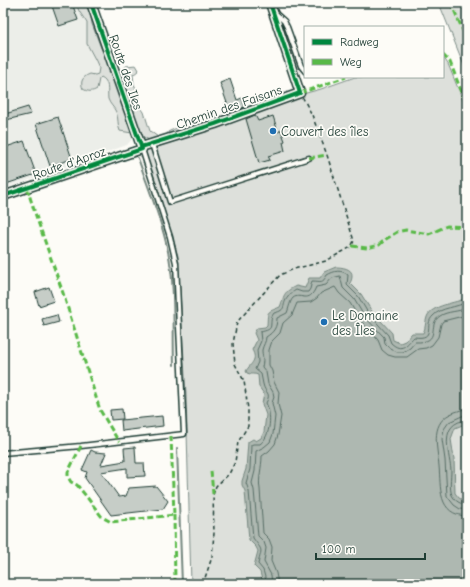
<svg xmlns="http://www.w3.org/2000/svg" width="470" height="587" font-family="'Comic Neue',sans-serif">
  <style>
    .built { fill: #eceee9 }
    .green { fill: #dde0db; stroke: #7e8e88 }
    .water { fill: #aeb8b1; stroke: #75877f }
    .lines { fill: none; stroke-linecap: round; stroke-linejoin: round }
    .shore { stroke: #586e66; stroke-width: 1 }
    .stream { stroke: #75877f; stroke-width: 2 }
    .building { fill: #c6cdc7; stroke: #1f3d34 }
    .service-casing { stroke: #1f3d34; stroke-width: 7 }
    .minor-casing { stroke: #1f3d34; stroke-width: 11 }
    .path { stroke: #1f3d34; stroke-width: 1.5; stroke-dasharray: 4 3; stroke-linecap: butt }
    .service { stroke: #fdfcf7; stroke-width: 4 }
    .minor { stroke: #fdfcf7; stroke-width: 8 }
    .quiet { stroke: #58b947; stroke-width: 3; stroke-dasharray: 6 3; stroke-linecap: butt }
    .cycleway-casing { stroke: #fdfcf7; stroke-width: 6 }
    .cycleway { stroke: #00873e; stroke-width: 4 }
    .poi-dot { fill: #1f6fb2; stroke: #fdfcf7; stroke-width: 1.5 }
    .labels { text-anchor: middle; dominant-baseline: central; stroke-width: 3.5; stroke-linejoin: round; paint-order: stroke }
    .street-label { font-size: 13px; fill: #1f3d34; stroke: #fdfcf7 }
    .poi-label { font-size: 13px; fill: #1f3d34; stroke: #fdfcf7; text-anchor: start }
  </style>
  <rect width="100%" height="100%" fill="#fdfcf7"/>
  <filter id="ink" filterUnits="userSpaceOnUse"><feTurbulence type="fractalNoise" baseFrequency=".025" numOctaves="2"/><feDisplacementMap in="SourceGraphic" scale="8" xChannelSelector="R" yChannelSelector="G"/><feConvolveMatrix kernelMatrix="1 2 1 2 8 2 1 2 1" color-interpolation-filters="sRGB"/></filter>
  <g filter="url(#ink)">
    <path class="built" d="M 3,3 L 85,3 L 133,132 L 132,139 L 127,145 L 3,189 Z"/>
    <path class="green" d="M 76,3 L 90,3 C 92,9 90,17 92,24 C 95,32 98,40 101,48 C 106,59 111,60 109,73 L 118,85 L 124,88 L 125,87 L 122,77 L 124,68 L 126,66 L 136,65 L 139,70 L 133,75 L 134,84 L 138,93 L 139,105 L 144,112 L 150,131 L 162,140 L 168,139 L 168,132 C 171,130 180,127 184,125 L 192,128 L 193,124 L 198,119 L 206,119 L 218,116 L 220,116 L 221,123 L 226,115 L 321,89 L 355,77 L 443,77 L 443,57 L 448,64 L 467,110 L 467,584 L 191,584 L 186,394 L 178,256 L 153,173 L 146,157 L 145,151 L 151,141 L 138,134 L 120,131 C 117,125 119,118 116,112 C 114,107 110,105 108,99 C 107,91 110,81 101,77 L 99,79 L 97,89 C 92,92 88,92 83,89 C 80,82 82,77 90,74 L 95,75 L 98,74 L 99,68 L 96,61 L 87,44 L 87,23 L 79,11 Z
      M 439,3 L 467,3 L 467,73 Z"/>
    <path class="water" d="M 336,267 C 341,267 353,268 352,276 C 352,279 351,281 350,283 L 361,294 L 371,310 L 392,333 L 393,340 L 400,343 L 405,341 L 412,333 L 423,333 C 426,328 425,322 427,317 C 431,305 456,303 467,298 L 467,422 L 465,424 L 455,428 L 451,439 L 454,459 L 455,493 L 459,498 L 467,502 L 467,584 L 263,584 L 260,572 L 254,566 L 258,551 L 256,547 L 249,540 L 245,491 L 242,485 L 242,481 L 246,469 L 248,442 L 253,439 L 256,441 L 261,438 L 264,432 L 266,415 L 262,404 L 264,394 L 259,387 L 258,375 C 254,373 251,375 247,373 L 246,371 C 251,363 258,360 252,350 L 257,340 L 254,333 L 257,328 L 265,327 L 267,325 C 268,310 266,313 280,307 C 285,295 282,293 296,286 L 305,288 L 309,278 L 320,278 L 324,272 Z"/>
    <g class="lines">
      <path class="shore" d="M 467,409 C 462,409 459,411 455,412 C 429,421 437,445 439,466 C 441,487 437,515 467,516
        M 467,415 L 462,416 L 449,422 L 444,429 L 442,439 L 445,460 L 447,496 L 454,505 L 460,509 L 467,510
        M 467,420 C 438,423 449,451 451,470 C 451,478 449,488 452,495 C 455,501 460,504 467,505
        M 267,584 L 263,570 L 258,564 C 262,547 263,552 253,538 L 249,491 L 246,483 L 250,469 L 251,445 L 253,444 L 260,444 C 271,436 272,414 266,403 C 272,392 265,394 263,384 C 262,381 262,377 261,374 L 255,369 L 258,362 L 257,350 L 261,341 L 260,332 C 275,329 269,327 272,316 L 274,313 C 288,310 281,305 288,297 C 289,294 293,292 296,290 L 302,292 L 308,292 L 310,289 L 312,281 C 322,281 322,284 327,275 C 334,271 341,269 348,275 L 347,285 L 358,296 L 368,313 L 388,335 L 391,343 C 402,353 406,345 414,337 C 437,340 423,325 433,316 C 441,307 456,308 467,302
        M 272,584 L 271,575 L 264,562 L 266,548 L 264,542 L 258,536 L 254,490 L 252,483 L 255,471 L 256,451 L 264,447 L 270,442 L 273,434 L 275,416 L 272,403 L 274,397 L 273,392 L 268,384 L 266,372 L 262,367 C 264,359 262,355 262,350 C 263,345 266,342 266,337 C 274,332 277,327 277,318 L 287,313 C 289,308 290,301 293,298 C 301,292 309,305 316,287 L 326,285 L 332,278 L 340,276 L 343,288 L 354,299 L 364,316 L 384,337 L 385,344 L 388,347 L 397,352 L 403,352 L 410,348 L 415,342 C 443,343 426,325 440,316 C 447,311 459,312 467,308
        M 278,584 L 276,573 L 271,561 L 272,547 L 269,539 L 263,533 L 260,489 C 258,479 262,467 262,456 L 269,451 L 275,444 L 278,435 L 281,416 L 278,404 L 279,392 L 274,382 L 272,371 L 269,365 L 269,350 L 272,341 L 280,333 L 283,323 L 292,315 L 297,303 L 311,302 L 317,298 L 321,293 L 335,287 L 339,293 L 350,303 L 360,320 L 378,340 L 382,350 L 388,355 L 395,357 L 407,357 L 418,349 L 426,348 L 432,345 L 438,337 L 441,324 L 443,321 L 467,315"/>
      <path class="stream" d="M 138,158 C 150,193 167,233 171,270 C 175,301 173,334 174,365
        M 177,448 L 182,584"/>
    </g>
    <path class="building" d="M 51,3 L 72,3 L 78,20 L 59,26 Z
      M 230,79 L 237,100 L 242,98 L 245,107 L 228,113 L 225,103 L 227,103 L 220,83 Z
      M 28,107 L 31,114 L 6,120 L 5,114 Z
      M 255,115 L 258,121 L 273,116 L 278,132 L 281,130 L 285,141 L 283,142 L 285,151 L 268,156 L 270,160 L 259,163 L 246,119 Z
      M 58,117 L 72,159 L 50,166 L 36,124 Z
      M 24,141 L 36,174 L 3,185 L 3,148 Z
      M 49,287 L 54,301 L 39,306 L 35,292 Z
      M 57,315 L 59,322 L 44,326 L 42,319 Z
      M 122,409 L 123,419 L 111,420 L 110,410 Z
      M 162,416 L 163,426 L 122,431 L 121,420 Z
      M 135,447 L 136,463 L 144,463 L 145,476 L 127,477 L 127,468 L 101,472 L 119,497 L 126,496 L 129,488 L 156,486 L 168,501 L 163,509 L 111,515 L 85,478 L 87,472 L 82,470 L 91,450 L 95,452 L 106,453 L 101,465 L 125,461 L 124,448 Z"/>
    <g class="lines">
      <defs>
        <path id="service" d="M 275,13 L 284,21 L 287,27 L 301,66 L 305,71
          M 152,144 L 170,202 L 309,158
          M 3,453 L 81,446 L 184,434 L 176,263 L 170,237 L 142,149"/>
        <path id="minor" d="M 141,147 L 215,124 L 300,93 L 270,3
          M 3,196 L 142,149 L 91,3"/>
      </defs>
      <use href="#service" class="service-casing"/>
      <use href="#minor" class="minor-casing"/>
      <path class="path" d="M 203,584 L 212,557 L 214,533 L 213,495 L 216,486 L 229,474 L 235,462 L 238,442 L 248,426 L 248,409 L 244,381 L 235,364 L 233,344 L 237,322 L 280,275 L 294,269 L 326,261 L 351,247 L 354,241 L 327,155 L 312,115 L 303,98"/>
      <use href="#service" class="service"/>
      <use href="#minor" class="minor"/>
      <path class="quiet" d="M 451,3 L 467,40
        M 443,55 L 450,62 L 467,106
        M 300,93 L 346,77
        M 309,158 L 327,155
        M 27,188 L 35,213 L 63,293 L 100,410 L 119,442
        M 352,246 L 367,248 L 379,245 L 386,239 L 397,232 L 406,230 L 429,234 L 447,226 L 467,227
        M 81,446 L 68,472 L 68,477 L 71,482 L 77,485 L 86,496 L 102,517 L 111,522 L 174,515 L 171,436
        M 211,471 L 213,494
        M 174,515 L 175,584"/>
      <defs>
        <path id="cycleway" d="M 141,147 L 215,124 L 300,93 L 270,3
          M 3,196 L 142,149 L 91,3"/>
      </defs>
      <use href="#cycleway" class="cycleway-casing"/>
      <use href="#cycleway" class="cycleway"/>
    </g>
  </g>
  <g class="poi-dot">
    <circle cx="273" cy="131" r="4"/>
    <circle cx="324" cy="322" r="4"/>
  </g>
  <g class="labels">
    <g class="street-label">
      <text transform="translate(126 72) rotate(71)">Route des Iles</text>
      <text transform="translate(229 107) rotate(-19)">Chemin des Faisans</text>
      <text transform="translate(69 163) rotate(-19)">Route d'Aproz</text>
    </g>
    <g class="poi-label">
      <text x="281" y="131">Couvert des îles</text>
      <text x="332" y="315">Le Domaine<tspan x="332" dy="15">des Îles</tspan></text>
    </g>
  </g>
  <rect width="470" height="587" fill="none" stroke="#fdfcf7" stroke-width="16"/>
  <rect x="8" y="8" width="454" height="571" fill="none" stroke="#1f3d34" stroke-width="1.5" filter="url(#ink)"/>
  <rect x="304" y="26" width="140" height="52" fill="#fdfcf7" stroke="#a4b0a9"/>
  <rect x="312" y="39" width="20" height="6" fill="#00873e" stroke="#a4b0a9"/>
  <text x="340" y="46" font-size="12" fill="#1f3d34">Radweg</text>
  <rect x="312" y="59" width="20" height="6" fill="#58b947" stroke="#a4b0a9"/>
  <text x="340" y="66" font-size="12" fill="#1f3d34">Weg</text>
  <path d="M316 553v6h109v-6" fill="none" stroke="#1f3d34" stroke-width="2"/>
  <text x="322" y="553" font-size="12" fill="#1f3d34" stroke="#fdfcf7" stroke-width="3" paint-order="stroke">100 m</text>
</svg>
